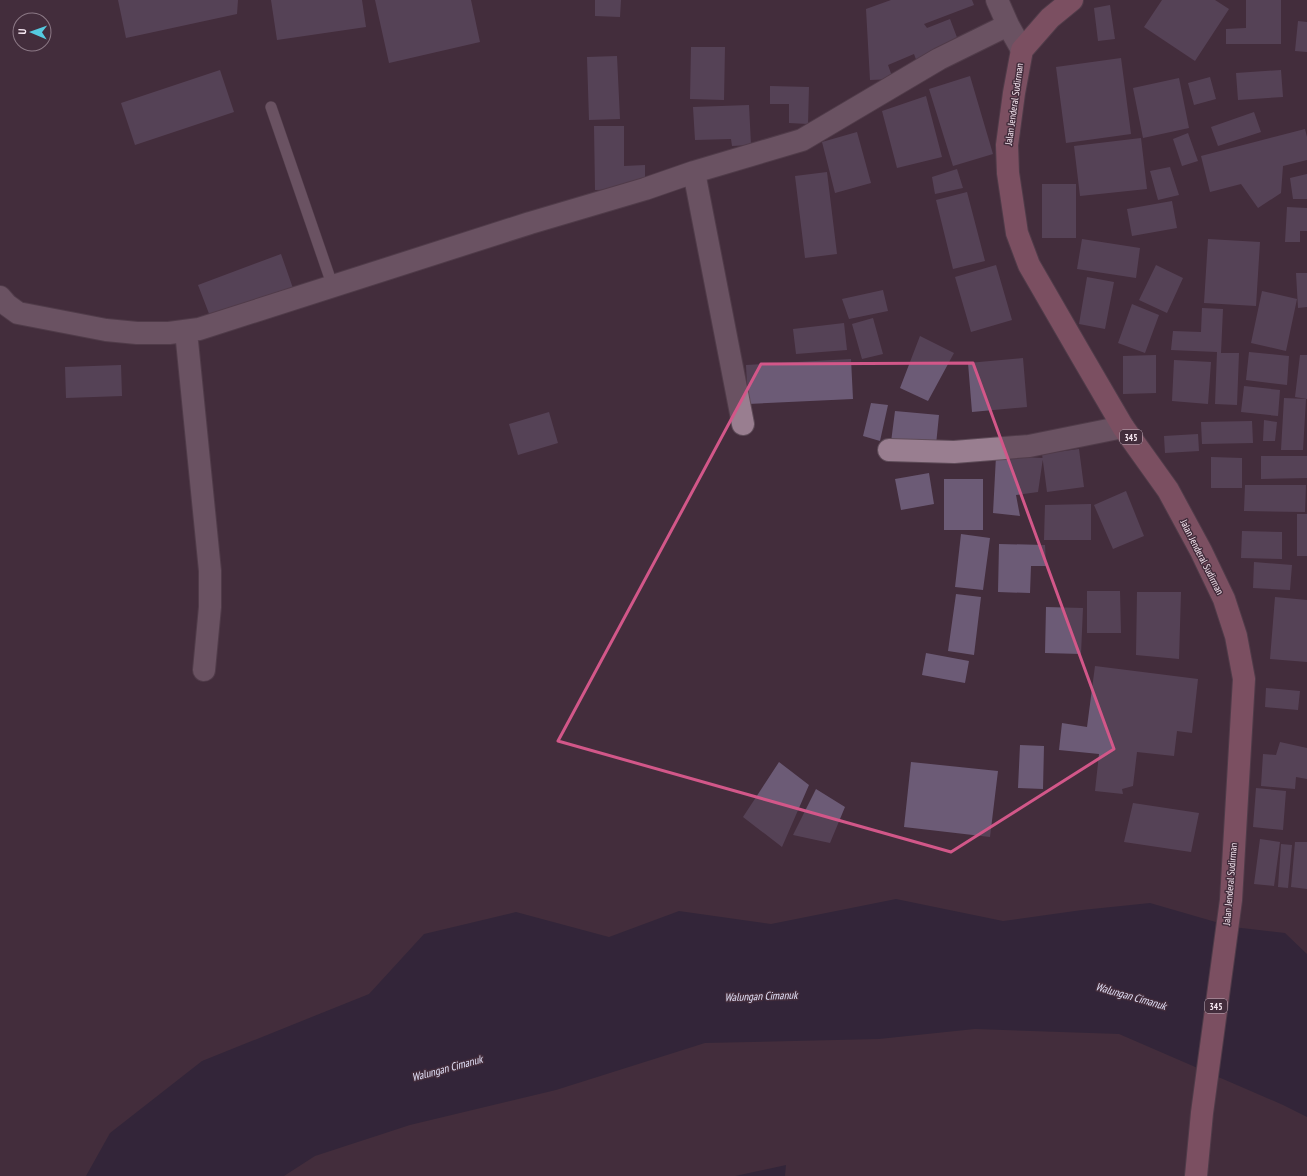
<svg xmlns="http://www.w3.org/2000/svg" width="1307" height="1176" font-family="'PT Sans Narrow',sans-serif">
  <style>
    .water { fill: #1f1c35 }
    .building { fill: #6c5b76 }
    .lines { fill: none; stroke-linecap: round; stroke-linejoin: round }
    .lane-casing { stroke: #5f4c59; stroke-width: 12 }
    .street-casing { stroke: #5f4c59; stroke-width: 24 }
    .primary-casing { stroke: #5f4c59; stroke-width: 24 }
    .lane { stroke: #997e90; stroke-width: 11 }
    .street { stroke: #997e90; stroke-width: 22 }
    .primary { stroke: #bf788f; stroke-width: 22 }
    .marked { fill: none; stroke: #d25789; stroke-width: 3; stroke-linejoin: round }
    .labels { text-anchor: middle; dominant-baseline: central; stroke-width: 3; stroke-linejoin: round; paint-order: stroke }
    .shield { fill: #432d3c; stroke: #c2b1bd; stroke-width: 1 }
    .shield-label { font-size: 9px; font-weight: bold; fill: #f9eaf4 }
    .street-label { font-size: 10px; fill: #f9eaf4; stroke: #432d3c }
    .water-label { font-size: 11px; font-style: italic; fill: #e3e1f8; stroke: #432d3c }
  </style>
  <rect width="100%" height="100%" fill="#432d3c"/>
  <path class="water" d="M 896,899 L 1003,921 L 1082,910 L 1150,903 L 1233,927 L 1285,933 L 1307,954 L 1307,1117 L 1283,1105 L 1119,1034 L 975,1029 L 879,1039 L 705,1043 L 556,1090 L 410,1125 L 315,1156 L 284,1176 L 86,1176 L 110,1133 L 202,1061 L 369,994 L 424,934 L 516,912 L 609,937 L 679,911 L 771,924 Z
    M 786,1165 L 785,1176 L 735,1176 Z"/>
  <path class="building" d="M 118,0 L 238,0 L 237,14 L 126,38 Z
    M 271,0 L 362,0 L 366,27 L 277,40 Z
    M 375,0 L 471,0 L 480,42 L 389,63 Z
    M 595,0 L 621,0 L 620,17 L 595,16 Z
    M 891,0 L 972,0 L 974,5 L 924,24 L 927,28 L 950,19 L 961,48 L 918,65 L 914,54 L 888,65 L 893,79 L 870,80 L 866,9 Z
    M 1162,0 L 1215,0 L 1229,9 L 1195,61 L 1144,27 Z
    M 1246,0 L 1281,0 L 1281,44 L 1226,44 L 1226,29 L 1246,28 Z
    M 1110,5 L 1115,39 L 1098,41 L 1094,8 Z
    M 1298,21 L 1307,22 L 1307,52 L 1295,51 Z
    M 691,47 L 725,47 L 724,100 L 690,99 Z
    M 617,56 L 620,119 L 589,120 L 587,57 Z
    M 1121,58 L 1131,134 L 1066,143 L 1056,67 Z
    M 220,70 L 234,112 L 135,145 L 121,103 Z
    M 1281,70 L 1283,97 L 1238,100 L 1236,73 Z
    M 970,76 L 993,154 L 953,166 L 929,89 Z
    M 1210,77 L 1216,99 L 1194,105 L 1188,83 Z
    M 1179,78 L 1189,128 L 1143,138 L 1133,88 Z
    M 770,86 L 809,87 L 808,124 L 789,123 L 789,104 L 770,104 Z
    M 926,96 L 942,157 L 897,168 L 882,111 Z
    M 749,105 L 751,145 L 732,146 L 731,139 L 695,140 L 693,107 Z
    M 1254,112 L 1261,132 L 1218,146 L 1211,127 Z
    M 594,126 L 624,126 L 624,166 L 645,165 L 645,189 L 595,190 Z
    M 1305,129 L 1307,137 L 1307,160 L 1283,166 L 1281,193 L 1258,208 L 1241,184 L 1210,192 L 1201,156 Z
    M 857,132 L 871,183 L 835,193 L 822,142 Z
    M 1188,133 L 1198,161 L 1182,166 L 1173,139 Z
    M 1141,138 L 1147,189 L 1080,196 L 1074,146 Z
    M 1170,167 L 1179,195 L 1158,200 L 1150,171 Z
    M 957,169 L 963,188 L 935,194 L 932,177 Z
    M 827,172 L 837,254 L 805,258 L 795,176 Z
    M 1307,174 L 1307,199 L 1293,199 L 1290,178 Z
    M 1042,184 L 1076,184 L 1076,238 L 1042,238 Z
    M 967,192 L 985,261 L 953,269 L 936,200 Z
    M 1172,201 L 1177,228 L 1132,236 L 1127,209 Z
    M 1287,207 L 1307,208 L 1307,231 L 1300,231 L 1300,242 L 1285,242 Z
    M 1082,239 L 1140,248 L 1136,278 L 1077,269 Z
    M 1208,239 L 1260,242 L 1256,306 L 1204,303 Z
    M 281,254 L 295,294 L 213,324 L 198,285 Z
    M 996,265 L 1012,320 L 971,332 L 955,277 Z
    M 1156,265 L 1183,278 L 1167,313 L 1139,300 Z
    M 1296,273 L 1307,273 L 1307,307 L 1298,308 Z
    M 1087,277 L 1114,282 L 1105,329 L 1079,324 Z
    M 883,290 L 888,311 L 849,319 L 842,299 Z
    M 1262,291 L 1297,299 L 1286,351 L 1251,343 Z
    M 1132,304 L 1159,315 L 1145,353 L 1118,343 Z
    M 1202,308 L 1223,309 L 1221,353 L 1239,353 L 1237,405 L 1215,404 L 1217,352 L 1171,350 L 1173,331 L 1201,332 Z
    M 873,318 L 883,354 L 862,359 L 852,324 Z
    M 844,323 L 847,350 L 796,354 L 793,329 Z
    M 920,336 L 954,353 L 928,401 L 900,388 Z
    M 1249,352 L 1289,356 L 1287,385 L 1246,380 Z
    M 1156,355 L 1156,393 L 1123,394 L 1123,356 Z
    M 1300,355 L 1307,355 L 1307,399 L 1295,397 Z
    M 1023,358 L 1027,407 L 972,412 L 968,363 Z
    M 851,359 L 853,399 L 748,404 L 746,365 Z
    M 1174,360 L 1211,362 L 1208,404 L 1172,401 Z
    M 121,365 L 122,396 L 66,398 L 65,367 Z
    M 1244,386 L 1280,390 L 1278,416 L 1241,412 Z
    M 1284,398 L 1306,399 L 1303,450 L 1281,450 Z
    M 871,403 L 888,405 L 880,441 L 863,436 Z
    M 895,411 L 939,415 L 936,445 L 891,442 Z
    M 549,412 L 558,443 L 518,455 L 509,424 Z
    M 1264,420 L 1277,422 L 1275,441 L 1263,441 Z
    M 1252,421 L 1253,443 L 1202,444 L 1201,422 Z
    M 1198,434 L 1199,451 L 1165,453 L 1164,436 Z
    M 1079,449 L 1084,487 L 1047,492 L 1042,454 Z
    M 996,456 L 1043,458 L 1038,492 L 1016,495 L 1020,516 L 993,513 Z
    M 1261,456 L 1307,456 L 1307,478 L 1261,479 Z
    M 1211,457 L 1242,458 L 1242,488 L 1211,488 Z
    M 929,473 L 934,504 L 901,510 L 895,479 Z
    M 944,479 L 983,479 L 983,530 L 944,530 Z
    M 1245,485 L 1306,485 L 1305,512 L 1244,511 Z
    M 1126,491 L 1144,536 L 1113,549 L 1094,505 Z
    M 1091,504 L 1091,540 L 1044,540 L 1045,505 Z
    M 1297,514 L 1307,514 L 1307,556 L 1297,556 Z
    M 1242,531 L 1282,532 L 1282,559 L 1241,558 Z
    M 961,534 L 990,538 L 983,590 L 955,587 Z
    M 999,544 L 1045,545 L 1046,566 L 1031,566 L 1030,593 L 998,592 Z
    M 1254,562 L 1292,565 L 1290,590 L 1253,588 Z
    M 1087,591 L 1120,591 L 1121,633 L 1087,633 Z
    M 1137,592 L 1181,592 L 1179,659 L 1136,655 Z
    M 956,594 L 981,597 L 974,655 L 948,651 Z
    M 1275,597 L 1307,600 L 1307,662 L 1270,659 Z
    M 1046,607 L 1083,608 L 1081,654 L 1045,653 Z
    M 926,653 L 969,661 L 965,683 L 922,675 Z
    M 1095,666 L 1198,679 L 1192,733 L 1177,731 L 1174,756 L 1137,752 L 1133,786 L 1122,789 L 1123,794 L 1095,791 L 1099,754 L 1059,750 L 1062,723 L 1087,727 Z
    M 1266,688 L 1300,691 L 1298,710 L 1265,707 Z
    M 1280,742 L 1307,748 L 1307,779 L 1296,777 L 1295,789 L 1261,786 L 1263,754 L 1276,755 Z
    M 1020,745 L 1044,746 L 1043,789 L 1018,788 Z
    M 779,762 L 809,785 L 782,847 L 743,817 Z
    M 911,762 L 998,771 L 990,837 L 904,827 Z
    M 1256,788 L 1286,791 L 1283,830 L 1253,827 Z
    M 816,789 L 845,807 L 830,843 L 793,835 Z
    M 1133,803 L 1199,813 L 1191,852 L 1124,842 Z
    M 1260,839 L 1280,842 L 1274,886 L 1254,884 Z
    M 1295,842 L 1307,842 L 1307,889 L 1291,887 Z
    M 1281,844 L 1292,845 L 1288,888 L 1278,887 Z"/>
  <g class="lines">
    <defs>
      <path id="lane" d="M 271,107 L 333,287"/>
      <path id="street" d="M 997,0 L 1008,25 L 1022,50
        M 694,172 L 743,424
        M 0,297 L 7,305 L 18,313 L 106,330 L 137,333 L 169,333 L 199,329 L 530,223 L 645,189 L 694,172 L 802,140 L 939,59 L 1008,25
        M 186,331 L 210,571 L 210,607 L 204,670
        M 889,450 L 954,452 L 1029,446 L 1123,427"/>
      <path id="primary" d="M 1072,0 L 1050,18 L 1022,50 L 1014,93 L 1007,145 L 1008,173 L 1017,233 L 1029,265 L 1081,355 L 1123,427 L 1168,490 L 1201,551 L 1224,599 L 1236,636 L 1244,679 L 1231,900 L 1202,1113 L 1196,1176"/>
    </defs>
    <use href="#lane" class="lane-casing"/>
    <use href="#street" class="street-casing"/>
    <use href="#primary" class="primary-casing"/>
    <use href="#lane" class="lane"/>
    <use href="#street" class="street"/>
    <use href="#primary" class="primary"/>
  </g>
  <path d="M0 0H1307V1176H0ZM 973,363 L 1114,749 L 951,852 L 558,741 L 761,364 Z" fill="#432d3c" fill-opacity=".55" fill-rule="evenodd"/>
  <path class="marked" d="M 973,363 L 1114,749 L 951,852 L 558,741 L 761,364 Z"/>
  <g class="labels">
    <g class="shield">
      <rect x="1120" y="430" width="22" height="14" rx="3"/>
      <rect x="1205" y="999" width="22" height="14" rx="3"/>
    </g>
    <g class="shield-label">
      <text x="1131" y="437">345</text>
      <text x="1216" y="1006">345</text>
    </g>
    <g class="street-label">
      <text transform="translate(1014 104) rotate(-82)">Jalan Jenderal Sudirman</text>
      <text transform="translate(1202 557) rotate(63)">Jalan Jenderal Sudirman</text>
      <text transform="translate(1230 884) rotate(-85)">Jalan Jenderal Sudirman</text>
    </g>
    <g class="water-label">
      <text transform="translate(761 996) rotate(-2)">Walungan Cimanuk</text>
      <text transform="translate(1131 996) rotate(16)">Walungan Cimanuk</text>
      <text transform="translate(447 1068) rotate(-15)">Walungan Cimanuk</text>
    </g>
  </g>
  <g transform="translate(32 32) rotate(272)"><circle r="19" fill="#432d3c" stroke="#8c7986"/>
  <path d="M0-3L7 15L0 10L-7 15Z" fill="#55cae0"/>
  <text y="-6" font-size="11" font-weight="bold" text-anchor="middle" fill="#f9eaf4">U</text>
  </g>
</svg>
